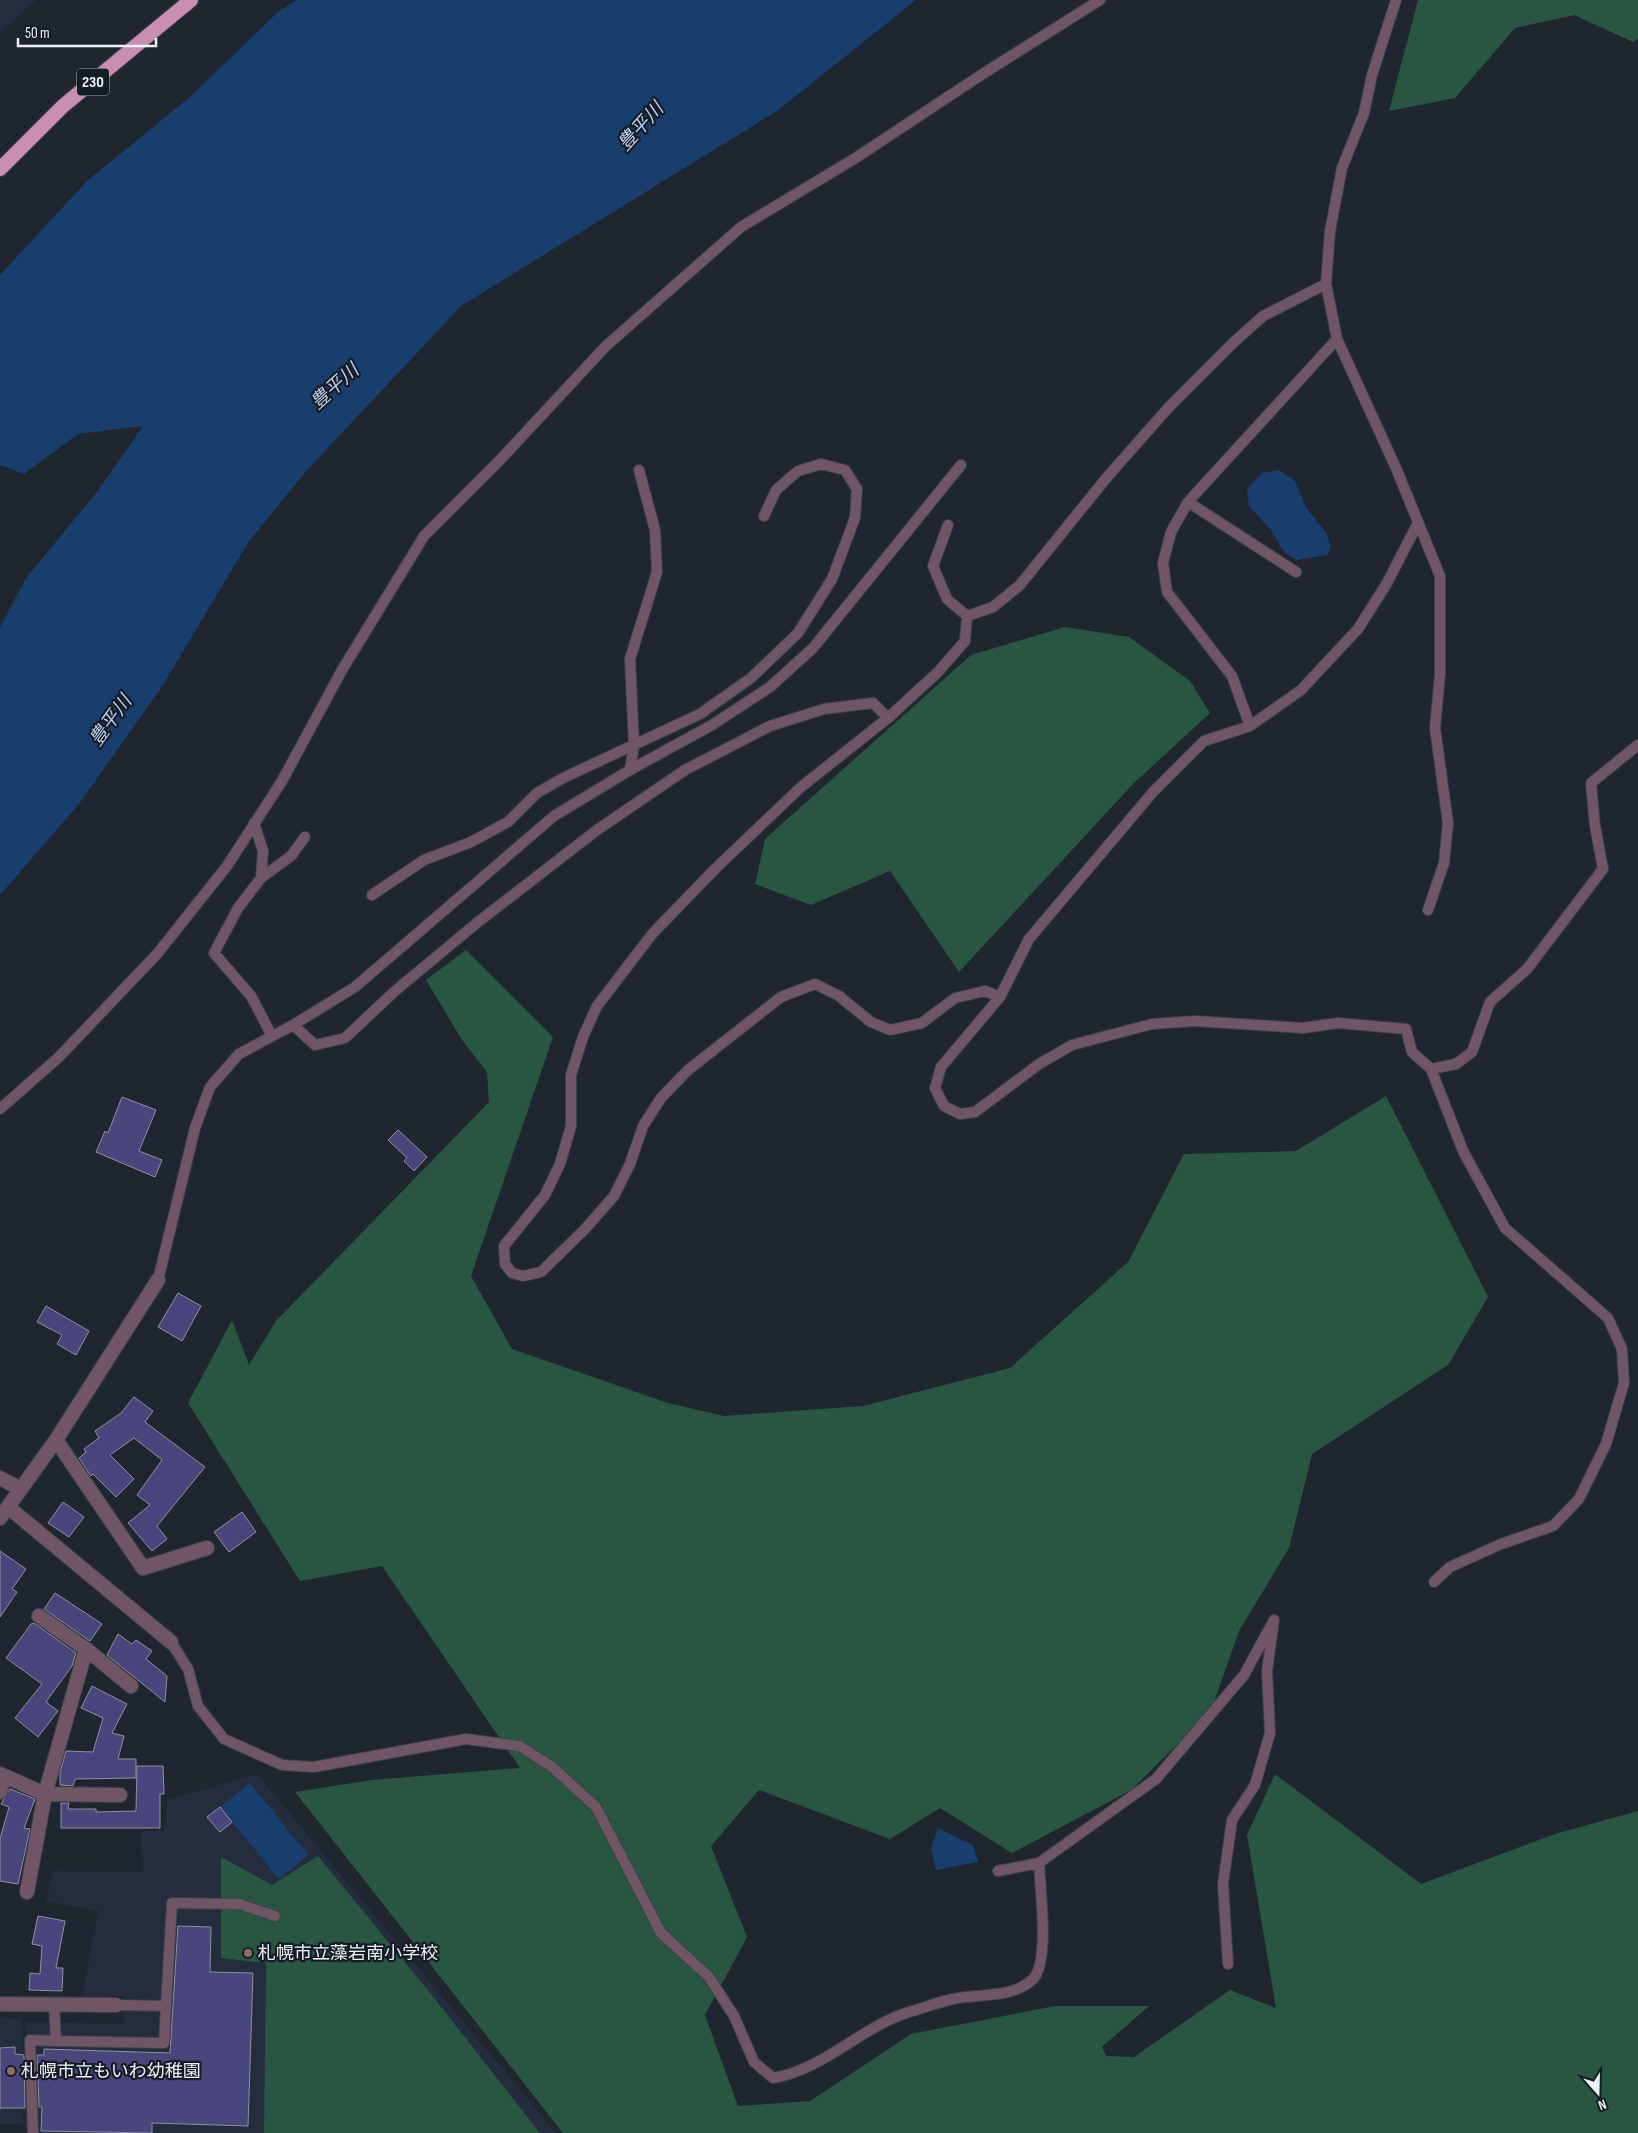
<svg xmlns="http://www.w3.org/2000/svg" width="1638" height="2133" font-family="'Sofia Sans Condensed','Noto Sans JP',sans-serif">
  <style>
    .built { fill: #232d3d }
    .green { fill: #295641 }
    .water { fill: #183e6e }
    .building { fill: #49467e; stroke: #8f909e }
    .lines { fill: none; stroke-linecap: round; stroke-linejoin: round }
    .service-casing { stroke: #3c424c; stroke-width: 12 }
    .minor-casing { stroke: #3c424c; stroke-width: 16 }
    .trunk-casing { stroke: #3c424c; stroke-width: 16 }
    .service { stroke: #705665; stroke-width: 10 }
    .minor { stroke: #705665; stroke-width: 14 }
    .trunk { stroke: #ca8eb2; stroke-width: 14 }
    .education-dot { fill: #8d6e63; stroke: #161c26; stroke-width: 2 }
    .labels { text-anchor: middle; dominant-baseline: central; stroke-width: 4.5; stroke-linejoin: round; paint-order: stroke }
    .shield { fill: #161c26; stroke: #acb1b9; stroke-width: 1 }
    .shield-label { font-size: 16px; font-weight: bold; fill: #ecf1f8 }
    .poi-label { font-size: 18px; fill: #ecf1f8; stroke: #161c26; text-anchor: start }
    .water-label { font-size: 19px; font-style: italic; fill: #bad1ef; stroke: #161c26 }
  </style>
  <rect width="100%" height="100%" fill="#1f2630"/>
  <path class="built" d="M 0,0 L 36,0 L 0,33 Z
    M 257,1774 L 556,2133 L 25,2133 L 26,2022 L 124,2024 L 124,1996 L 82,1996 L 98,1911 L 46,1901 L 53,1871 L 142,1872 L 141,1831 L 164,1831 L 167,1800 Z
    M 0,2018 L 22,2019 L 23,2124 L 0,2124 Z"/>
  <path class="green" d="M 1418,0 L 1638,0 L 1638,39 L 1633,42 L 1574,15 L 1515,28 L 1455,98 L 1389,111 Z
    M 1065,627 L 1129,637 L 1190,681 L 1210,713 L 1133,784 L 959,972 L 890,871 L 811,905 L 755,884 L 765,839 L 971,655 Z
    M 466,950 L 553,1037 L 471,1276 L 512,1349 L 668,1403 L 724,1416 L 863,1406 L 1010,1368 L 1128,1262 L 1184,1154 L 1296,1151 L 1386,1096 L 1488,1297 L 1448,1365 L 1312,1454 L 1289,1548 L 1239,1631 L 1211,1711 L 1131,1790 L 1012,1853 L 940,1808 L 890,1839 L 759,1790 L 711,1846 L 747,1937 L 705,2015 L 738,2106 L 810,2101 L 911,2034 L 1055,2006 L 1149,2006 L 1102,2047 L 1106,2056 L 1134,2057 L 1230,1990 L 1276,2008 L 1247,1835 L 1275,1774 L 1421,1884 L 1555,1834 L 1638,1811 L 1638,2133 L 563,2133 L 295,1792 L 372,1780 L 520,1768 L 382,1566 L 300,1581 L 188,1403 L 232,1320 L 249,1365 L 276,1321 L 489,1102 L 487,1072 L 462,1040 L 426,980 Z
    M 318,1856 L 431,1994 L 540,2133 L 264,2133 L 266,1963 L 221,1958 L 221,1857 L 272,1885 Z"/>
  <path class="water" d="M 297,0 L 916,0 L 777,111 L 461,306 L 308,469 L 249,541 L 163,685 L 79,804 L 0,895 L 0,627 L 26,578 L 97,492 L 143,426 L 78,434 L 24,474 L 0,465 L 0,275 L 87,181 L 190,97 L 278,12 Z
    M 1279,470 L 1295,481 L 1307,509 L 1326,533 L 1331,546 L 1328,555 L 1296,560 L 1283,551 L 1271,530 L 1249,506 L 1247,489 L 1262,473 Z
    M 250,1783 L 308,1855 L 279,1879 L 220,1807 Z
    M 938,1828 L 973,1845 L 978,1862 L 936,1870 L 931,1848 Z"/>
  <path class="building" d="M 122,1097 L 156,1110 L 139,1151 L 162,1160 L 155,1177 L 96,1152 L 105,1131 L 108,1133 Z
    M 398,1130 L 427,1157 L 414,1171 L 404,1161 L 407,1158 L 388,1140 Z
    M 178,1293 L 201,1306 L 182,1341 L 158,1327 Z
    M 46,1306 L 89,1331 L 76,1355 L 57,1344 L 62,1335 L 37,1322 Z
    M 134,1397 L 153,1411 L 145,1422 L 205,1467 L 157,1526 L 167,1539 L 152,1551 L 128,1523 L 150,1505 L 137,1495 L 162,1460 L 134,1438 L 110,1455 L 134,1479 L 116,1497 L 93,1474 L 91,1476 L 79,1458 L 86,1452 L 84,1449 L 99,1438 L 95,1431 L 121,1413 Z
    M 63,1502 L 84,1517 L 69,1537 L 48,1523 Z
    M 242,1512 L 256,1532 L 229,1552 L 214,1532 Z
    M 0,1551 L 26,1569 L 12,1589 L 17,1592 L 0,1617 Z
    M 55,1593 L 102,1624 L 90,1641 L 44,1609 Z
    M 34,1623 L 76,1653 L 72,1666 L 46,1702 L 58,1711 L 38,1737 L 15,1718 L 42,1684 L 6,1658 L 31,1624 Z
    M 118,1634 L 132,1644 L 136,1640 L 152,1651 L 146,1659 L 167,1676 L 165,1702 L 107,1655 Z
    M 92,1686 L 127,1704 L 112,1733 L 124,1736 L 118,1759 L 136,1759 L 136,1778 L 75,1779 L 73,1786 L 60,1785 L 60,1772 L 66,1751 L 93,1752 L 103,1718 L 81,1708 Z
    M 137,1766 L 163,1766 L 164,1794 L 160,1794 L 160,1828 L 61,1828 L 61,1803 L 69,1803 L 68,1809 L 96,1809 L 96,1812 L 136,1811 Z
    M 10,1789 L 35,1799 L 24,1828 L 30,1829 L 18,1884 L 0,1881 L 0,1839 L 9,1807 L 1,1804 Z
    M 220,1807 L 232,1822 L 220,1832 L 207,1817 Z
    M 38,1916 L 65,1921 L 56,1968 L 63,1968 L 62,1991 L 29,1990 L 30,1973 L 40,1974 L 42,1946 L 32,1944 Z
    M 178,1926 L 211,1927 L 210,1972 L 253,1973 L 248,2126 L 152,2123 L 152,2133 L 41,2131 L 42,2107 L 39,2107 L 37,2055 L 44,2055 L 44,2049 L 170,2053 Z
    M 15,2047 L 15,2054 L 24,2055 L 25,2108 L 0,2108 L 0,2048 Z"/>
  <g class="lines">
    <defs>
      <path id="service" d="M 1396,0 L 1372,75 L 1364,113 L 1342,168 L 1330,231 L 1326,284 L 1337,339 L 1396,468 L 1440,576 L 1440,674 L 1435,728 L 1448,823 L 1444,863 L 1428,910
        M 1188,502 L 1296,572
        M 1418,523 L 1387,583 L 1358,629 L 1301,690 L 1250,726 L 1204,741 L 1153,792 L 1029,939 L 1000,997 L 941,1067 L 935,1088 L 944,1106 L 960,1114 L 975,1112 L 1039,1064 L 1072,1045 L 1152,1024 L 1195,1021 L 1303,1028 L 1338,1023 L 1406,1029 L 1412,1052 L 1431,1069 L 1456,1064 L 1472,1052 L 1490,1002 L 1527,969 L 1603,869 L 1595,826 L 1591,783 L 1638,745
        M 948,525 L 933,566 L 947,599 L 967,616 L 965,641 L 938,672 L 888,718 L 801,787 L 716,868 L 653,933 L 597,1006 L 583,1037 L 571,1075 L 571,1126 L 560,1164 L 545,1195 L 504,1246 L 505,1264 L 512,1273 L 523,1276 L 541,1272 L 585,1229 L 614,1196 L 630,1164 L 643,1126 L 661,1098 L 688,1070 L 781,997 L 815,984 L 839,996 L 871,1022 L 890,1030 L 922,1023 L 955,998 L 985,991 L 1000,997
        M 967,616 L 993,607 L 1019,586 L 1108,476 L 1169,407 L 1233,343 L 1263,316 L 1326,284
        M 1250,726 L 1232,676 L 1167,592 L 1163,563 L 1171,532 L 1188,502 L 1337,339
        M 630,770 L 634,745 L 630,659 L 657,572 L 655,530 L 639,470
        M 254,823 L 263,851 L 261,878
        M 372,895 L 424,860 L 471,842 L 508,822 L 537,793 L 563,778 L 700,714 L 751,678 L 798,633 L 832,579 L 855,518 L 857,489 L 845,470 L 821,464 L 798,471 L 776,490 L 764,516
        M 293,1025 L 315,1045 L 345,1038 L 395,991 L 478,922 L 597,830 L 685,770 L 770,726 L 824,709 L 873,703 L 888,718
        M 272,1036 L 251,996 L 214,953 L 238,908 L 261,878 L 291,856 L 305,837
        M 1431,1069 L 1463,1151 L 1505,1228 L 1608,1318 L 1622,1349 L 1624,1383 L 1606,1444 L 1579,1499 L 1553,1526 L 1501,1544 L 1450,1567 L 1434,1582
        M 0,1109 L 59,1057 L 157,954 L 227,866 L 282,781 L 342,670 L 424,536 L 499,461 L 606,346 L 741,227 L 854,159 L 981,75 L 1100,0
        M 158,1280 L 195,1128 L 210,1087 L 239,1054 L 293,1025 L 355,987 L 554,816 L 630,770 L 712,725 L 770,687 L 813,648 L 961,465
        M 171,1642 L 188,1669 L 198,1706 L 224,1739 L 282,1765 L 314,1767 L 466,1739 L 519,1746 L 551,1766 L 596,1807 L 661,1933 L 709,1977 L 734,2016 L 754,2062 L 773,2078 C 823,2070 861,2027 909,2012 C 924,2008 938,2002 953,1999 C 979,1993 1013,1999 1033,1979 C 1050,1962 1040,1888 1039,1863
        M 998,1871 L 1039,1863 L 1156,1779 L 1244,1675 L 1274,1620 L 1267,1671 L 1270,1733 L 1255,1785 L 1232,1820 L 1223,1884 L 1228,1964
        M 54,2005 L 56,2041 L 164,2043 L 166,2006
        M 116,2005 L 166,2006 L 172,1903 L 239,1904 L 275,1916
        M 33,2133 L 30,2040 L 56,2041"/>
      <path id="minor" d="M 56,1440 L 143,1568 L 207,1548
        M 0,1478 L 21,1489
        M 8,1507 L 171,1642
        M 0,1518 L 56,1440 L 158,1280
        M 39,1616 L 86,1649 L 131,1686
        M 0,1774 L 45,1794 L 120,1795
        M 0,1792 L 4,1776
        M 27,1892 L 45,1794 L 86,1649
        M 0,2004 L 116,2005"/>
      <path id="trunk" d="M 0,169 L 63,106 L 191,0"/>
    </defs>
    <use href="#service" class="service-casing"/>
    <use href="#minor" class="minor-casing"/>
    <use href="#trunk" class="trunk-casing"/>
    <use href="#service" class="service"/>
    <use href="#minor" class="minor"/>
    <use href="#trunk" class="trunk"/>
  </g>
  <g class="education-dot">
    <circle cx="248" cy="1953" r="5"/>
    <circle cx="11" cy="2071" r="5"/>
  </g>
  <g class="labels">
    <rect class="shield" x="77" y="68.5" width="32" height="27" rx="4"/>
    <g class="shield-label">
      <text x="93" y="82">230</text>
    </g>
    <g class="poi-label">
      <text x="258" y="1953">札幌市立藻岩南小学校</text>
      <text x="21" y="2071">札幌市立もいわ幼稚園</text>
    </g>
    <g class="water-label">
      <text transform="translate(641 127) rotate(-48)">豊平川</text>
      <text transform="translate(335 387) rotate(-42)">豊平川</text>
      <text transform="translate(111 721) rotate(-54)">豊平川</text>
    </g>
  </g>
  <g transform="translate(1598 2093) rotate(160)" stroke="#161c26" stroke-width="4" paint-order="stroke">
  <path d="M0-4L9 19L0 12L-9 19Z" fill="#ecf1f8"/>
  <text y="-8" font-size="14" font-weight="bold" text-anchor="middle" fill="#ecf1f8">N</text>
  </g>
  <path d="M18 38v8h138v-8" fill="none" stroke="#ecf1f8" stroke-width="2.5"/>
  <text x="25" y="38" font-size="15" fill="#ecf1f8" stroke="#161c26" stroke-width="4" paint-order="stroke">50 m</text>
</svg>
